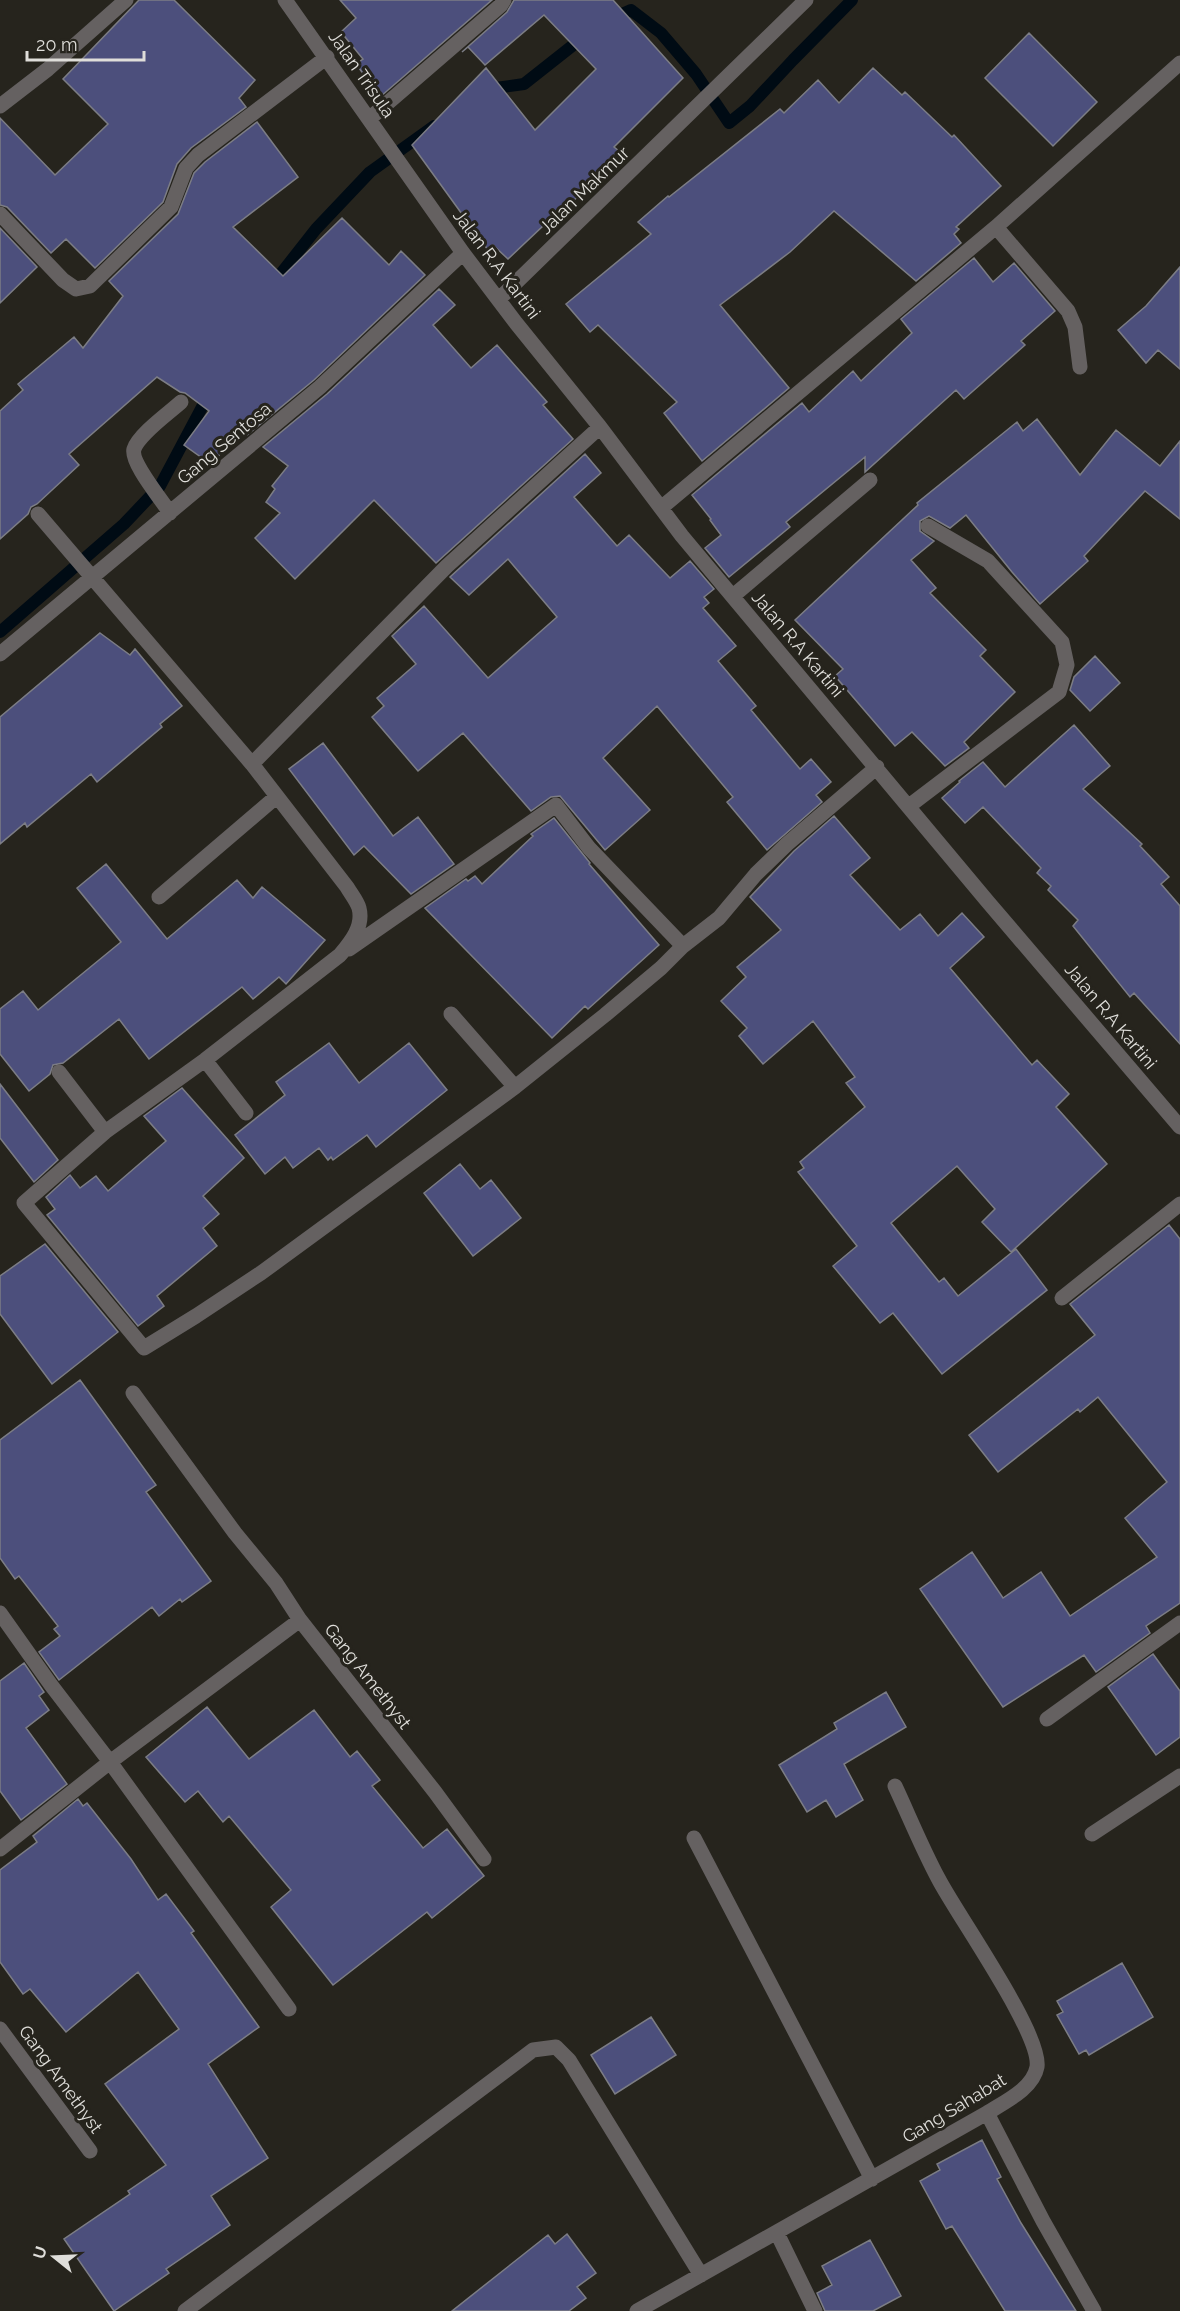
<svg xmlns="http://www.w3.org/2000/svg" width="1180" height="2311" font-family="Raleway,sans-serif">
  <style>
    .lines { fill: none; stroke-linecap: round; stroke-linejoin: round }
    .stream { stroke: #000b14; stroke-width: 12 }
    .building { fill: #4c4f7c; stroke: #7c7d85; stroke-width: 1.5 }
    .minor { stroke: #656161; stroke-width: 15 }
    .labels { text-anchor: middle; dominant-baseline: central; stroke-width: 6; stroke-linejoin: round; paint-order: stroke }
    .street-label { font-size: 18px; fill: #dfdeda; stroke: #26241d }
  </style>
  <rect width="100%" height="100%" fill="#26241d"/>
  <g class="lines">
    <path class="stream" d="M 611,19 L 631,10 L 661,33 L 696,74 L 729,123 L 750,106 L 793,60 L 852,0
      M 487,93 L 496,88 L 524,84 L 586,35
      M 272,285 L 316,229 L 370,172 L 434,126
      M 0,632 L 124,524 L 160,486 L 210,392"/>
  </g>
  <path class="building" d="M 139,0 L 174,0 L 255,80 L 239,98 L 246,107 L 191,148 L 177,164 L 163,202 L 95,268 L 66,239 L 51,253 L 7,207 L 0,205 L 0,118 L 55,175 L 108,124 L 63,79 Z
    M 340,0 L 492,0 L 380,97 L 356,64 L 363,59 L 341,32 L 356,18 Z
    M 514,0 L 613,0 L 683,78 L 614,147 L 619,151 L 583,185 L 583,192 L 562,211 L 560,210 L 508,259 L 493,245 L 488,250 L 412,145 L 486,68 L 535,130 L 596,69 L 544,15 L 485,65 L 468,47 L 462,52 L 507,12 Z
    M 1029,33 L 1097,102 L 1053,146 L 985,78 Z
    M 873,68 L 902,95 L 905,92 L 952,137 L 954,135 L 1001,186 L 956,227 L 959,229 L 954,234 L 961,243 L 916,281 L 834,211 L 790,252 L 720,305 L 789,388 L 702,461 L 664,413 L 677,402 L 598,325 L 590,332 L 566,304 L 651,234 L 638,222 L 668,196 L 669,197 L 780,109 L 784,113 L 818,80 L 839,103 Z
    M 257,122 L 298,177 L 233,227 L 283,276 L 342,218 L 389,265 L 401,251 L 425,275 L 314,380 L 247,435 L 238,429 L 212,465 L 184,445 L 209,411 L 185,393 L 180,392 L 157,377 L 69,454 L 79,465 L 37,504 L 31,507 L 28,514 L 0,539 L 0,411 L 23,390 L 18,384 L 74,337 L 83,348 L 123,296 L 109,281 L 178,214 L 194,173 L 205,162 Z
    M 0,228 L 37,267 L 0,303 Z
    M 974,258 L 993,282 L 1014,263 L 1055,311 L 1021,341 L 1025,345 L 964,399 L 956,390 L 865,472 L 865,457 L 786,522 L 790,527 L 729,577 L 705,548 L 721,535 L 710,520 L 711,519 L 692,495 L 802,403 L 809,412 L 853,371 L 861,381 L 912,333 L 901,319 Z
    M 1180,267 L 1180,369 L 1158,350 L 1146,363 L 1118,330 L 1146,306 Z
    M 439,289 L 455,305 L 433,325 L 471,368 L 497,345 L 547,402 L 543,405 L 573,439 L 436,563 L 374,500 L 295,579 L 255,538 L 280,513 L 266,502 L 275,489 L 272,486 L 288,466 L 263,447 L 327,394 Z
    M 1037,419 L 1080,475 L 1116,430 L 1160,466 L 1180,441 L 1180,519 L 1145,491 L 1084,556 L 1088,561 L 1040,604 L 1012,572 L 966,515 L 950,528 L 929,516 L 920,521 L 920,531 L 934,541 L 911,560 L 936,588 L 930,593 L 986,650 L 980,656 L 1015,692 L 964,742 L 969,748 L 945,766 L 912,732 L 895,746 L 835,676 L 843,669 L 795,620 L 918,505 L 917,503 L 1017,422 L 1023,431 Z
    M 585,454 L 601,473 L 574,497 L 617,546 L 629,535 L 670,578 L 690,561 L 714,589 L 704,597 L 709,603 L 703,608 L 736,646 L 718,661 L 756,706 L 751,710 L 800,769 L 811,759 L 831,782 L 816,795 L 822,802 L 767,850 L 727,802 L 733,797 L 657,706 L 603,758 L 650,810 L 605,850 L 560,796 L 551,797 L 531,811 L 463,733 L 418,771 L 372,717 L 384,706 L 377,698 L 416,664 L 392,636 L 424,606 L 488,678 L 557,617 L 508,559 L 469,595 L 450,577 Z
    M 100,633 L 130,655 L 135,649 L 182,706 L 160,724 L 162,727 L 97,782 L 91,774 L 27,827 L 25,823 L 0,844 L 0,717 Z
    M 1095,656 L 1120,683 L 1090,711 L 1070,690 L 1074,677 Z
    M 1074,725 L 1110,766 L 1083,789 L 1142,844 L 1140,846 L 1169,877 L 1161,884 L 1180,906 L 1180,1044 L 1134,993 L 1130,997 L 1073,926 L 1078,920 L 1048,890 L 1051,886 L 1037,873 L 1041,868 L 983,807 L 965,823 L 942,798 L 960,782 L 959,781 L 983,762 L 1005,787 Z
    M 323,743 L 393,836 L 418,817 L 454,864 L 411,894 L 364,846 L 354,855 L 289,769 Z
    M 834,816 L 870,858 L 850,875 L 900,930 L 920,914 L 938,936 L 962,913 L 984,937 L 950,968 L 1032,1065 L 1037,1060 L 1069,1094 L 1056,1107 L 1107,1164 L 1011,1252 L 982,1222 L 995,1209 L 957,1166 L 891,1223 L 939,1282 L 944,1278 L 958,1296 L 1016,1249 L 1047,1290 L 942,1374 L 893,1313 L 880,1323 L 833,1266 L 857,1246 L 798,1172 L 804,1168 L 800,1162 L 865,1107 L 846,1083 L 855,1077 L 813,1021 L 763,1064 L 739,1036 L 747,1028 L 721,1001 L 746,977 L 737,967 L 781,930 L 750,897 L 794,851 Z
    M 554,818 L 590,863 L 589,864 L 659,945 L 588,1009 L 585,1006 L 552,1038 L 425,908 L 466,879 L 468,881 L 475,876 L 482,884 L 533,836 L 531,834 Z
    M 106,864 L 167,939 L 237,880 L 253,898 L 262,887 L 325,940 L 286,984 L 279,977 L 253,999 L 242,987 L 149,1059 L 119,1019 L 63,1063 L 53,1065 L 50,1074 L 29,1091 L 0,1054 L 0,1009 L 23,991 L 38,1010 L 121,942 L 77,888 Z
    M 329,1043 L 359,1083 L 409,1043 L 447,1090 L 376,1147 L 367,1135 L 333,1160 L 331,1157 L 328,1160 L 319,1148 L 293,1168 L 285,1157 L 265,1174 L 235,1135 L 285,1095 L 276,1082 Z
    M 0,1084 L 58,1160 L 34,1182 L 0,1138 Z
    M 182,1088 L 244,1158 L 203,1196 L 219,1214 L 203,1228 L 217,1246 L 157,1296 L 164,1306 L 138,1326 L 47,1215 L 55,1209 L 46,1197 L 70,1175 L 80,1188 L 96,1176 L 108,1191 L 166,1141 L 144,1116 Z
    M 460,1164 L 480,1189 L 491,1180 L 521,1218 L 473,1256 L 424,1193 Z
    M 1169,1225 L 1180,1239 L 1180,1603 L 1146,1626 L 1150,1633 L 1096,1672 L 1084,1655 L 1003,1707 L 920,1589 L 972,1552 L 1003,1598 L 1041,1572 L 1070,1616 L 1157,1557 L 1125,1518 L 1167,1482 L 1098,1397 L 1080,1412 L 1078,1409 L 998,1472 L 969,1435 L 1095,1335 L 1070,1304 Z
    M 45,1244 L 118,1332 L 52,1384 L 0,1314 L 0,1276 Z
    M 80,1380 L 156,1485 L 146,1492 L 211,1581 L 182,1602 L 180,1599 L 159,1616 L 152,1607 L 59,1680 L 39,1652 L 60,1636 L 54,1629 L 58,1626 L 19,1576 L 15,1579 L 0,1558 L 0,1440 Z
    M 1153,1654 L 1180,1691 L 1180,1737 L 1156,1755 L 1108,1687 Z
    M 24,1663 L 44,1692 L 39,1696 L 49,1710 L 26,1728 L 67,1784 L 21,1820 L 0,1791 L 0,1681 Z
    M 886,1692 L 906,1727 L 844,1764 L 863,1800 L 836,1817 L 826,1800 L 807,1812 L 779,1765 L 837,1729 L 834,1723 Z
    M 207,1707 L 249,1759 L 314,1710 L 350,1757 L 357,1751 L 380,1780 L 372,1786 L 423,1848 L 447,1829 L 484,1876 L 432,1918 L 427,1912 L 333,1985 L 271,1907 L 291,1890 L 229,1816 L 223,1822 L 198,1791 L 185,1802 L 146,1757 Z
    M 78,1799 L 83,1806 L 87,1803 L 131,1859 L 158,1900 L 166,1894 L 194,1931 L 191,1933 L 259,2027 L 208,2064 L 268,2158 L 211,2196 L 230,2225 L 166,2269 L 169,2273 L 114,2311 L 64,2239 L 130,2194 L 128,2191 L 166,2165 L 105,2084 L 179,2029 L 138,1972 L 66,2032 L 30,1989 L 23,1994 L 0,1962 L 0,1870 L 37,1842 L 33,1836 Z
    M 1122,1963 L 1153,2017 L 1089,2055 L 1086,2050 L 1079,2054 L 1057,2015 L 1063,2012 L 1057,2001 Z
    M 651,2017 L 676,2055 L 615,2094 L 591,2055 Z
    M 982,2140 L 1001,2177 L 997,2179 L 1021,2223 L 1076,2311 L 1005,2311 L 952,2226 L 946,2229 L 920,2181 L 940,2170 L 937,2164 Z
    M 567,2234 L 596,2273 L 577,2287 L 586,2298 L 569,2311 L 452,2311 L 548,2235 L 555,2244 Z
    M 870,2240 L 901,2296 L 873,2311 L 825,2311 L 817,2293 L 832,2285 L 822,2266 Z"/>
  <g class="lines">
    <path class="minor" d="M 285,0 L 463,253 L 516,323 L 600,427 L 682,536 L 988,902 L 1180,1127
      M 0,106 L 48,69 L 126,0
      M 369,119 L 501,5 L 504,0
      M 0,214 L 63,280 L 76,289 L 90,286 L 171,207 L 186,168 L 198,155 L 327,57
      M 996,227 L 1068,311 L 1075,327 L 1080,367
      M 499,299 L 806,0
      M 661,508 L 996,227 L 1180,63
      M 170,513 C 162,500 130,462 134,449 C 139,434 169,413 181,402
      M 38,514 L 252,764 L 347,887 C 351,894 357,901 359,908 C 364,927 350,943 340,955 L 205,1060 L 105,1132 L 24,1203 L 144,1348 L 196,1316 L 261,1273 L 515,1087 L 605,1015 L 661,968 L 683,946 L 719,918 L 756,874 L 787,844 L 877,767
      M 733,596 L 870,480
      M 0,654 L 320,387 L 463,253
      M 252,764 L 447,566 L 600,427
      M 909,806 L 1059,692 L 1067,665 L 1062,642 L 988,561 L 928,526
      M 159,897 L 276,797
      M 349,949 L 556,805 L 589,848 L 683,946
      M 451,1014 L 515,1087
      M 205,1060 L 246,1113
      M 59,1072 L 105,1132
      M 1062,1298 L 1180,1204
      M 133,1393 L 235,1533 L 276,1583 L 300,1620 L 435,1792 L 484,1859
      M 0,1613 L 51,1685 L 110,1762 L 289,2009
      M 1047,1719 L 1180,1623
      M 1092,1834 L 1180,1776
      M 694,1838 L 872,2179
      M 0,1849 L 110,1762 L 300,1620
      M 0,2029 L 90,2151
      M 987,2113 L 1043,2221 L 1094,2311
      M 777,2233 L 815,2311
      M 185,2311 L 533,2050 L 556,2047 L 569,2060 L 701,2275
      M 637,2311 L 987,2113 C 1004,2102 1033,2089 1037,2067 C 1042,2034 957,1915 938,1878 C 922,1848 909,1816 895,1786"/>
  </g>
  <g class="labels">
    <g class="street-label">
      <text transform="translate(362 74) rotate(55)">Jalan Trisula</text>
      <text transform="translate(584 190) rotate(-44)">Jalan Makmur</text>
      <text transform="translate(497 264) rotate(53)">Jalan R.A Kartini</text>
      <text transform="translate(224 443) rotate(-40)">Gang Sentosa</text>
      <text transform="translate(798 644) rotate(50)">Jalan R.A Kartini</text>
      <text transform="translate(1111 1016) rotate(50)">Jalan R.A Kartini</text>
      <text transform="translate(368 1676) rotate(52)">Gang Amethyst</text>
      <text transform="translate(61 2079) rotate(54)">Gang Amethyst</text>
      <text transform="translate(954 2108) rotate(-31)">Gang Sahabat</text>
    </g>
  </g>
  <g transform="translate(54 2257) rotate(288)" stroke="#26241d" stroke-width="4.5" paint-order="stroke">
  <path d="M0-4.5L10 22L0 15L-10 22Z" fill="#dfdeda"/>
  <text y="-9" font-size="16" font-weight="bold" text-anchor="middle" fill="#dfdeda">U</text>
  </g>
  <path d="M27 51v9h117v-9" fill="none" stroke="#dfdeda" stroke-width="3"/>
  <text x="36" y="51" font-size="18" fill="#dfdeda" stroke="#26241d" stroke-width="4.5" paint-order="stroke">20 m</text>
</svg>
